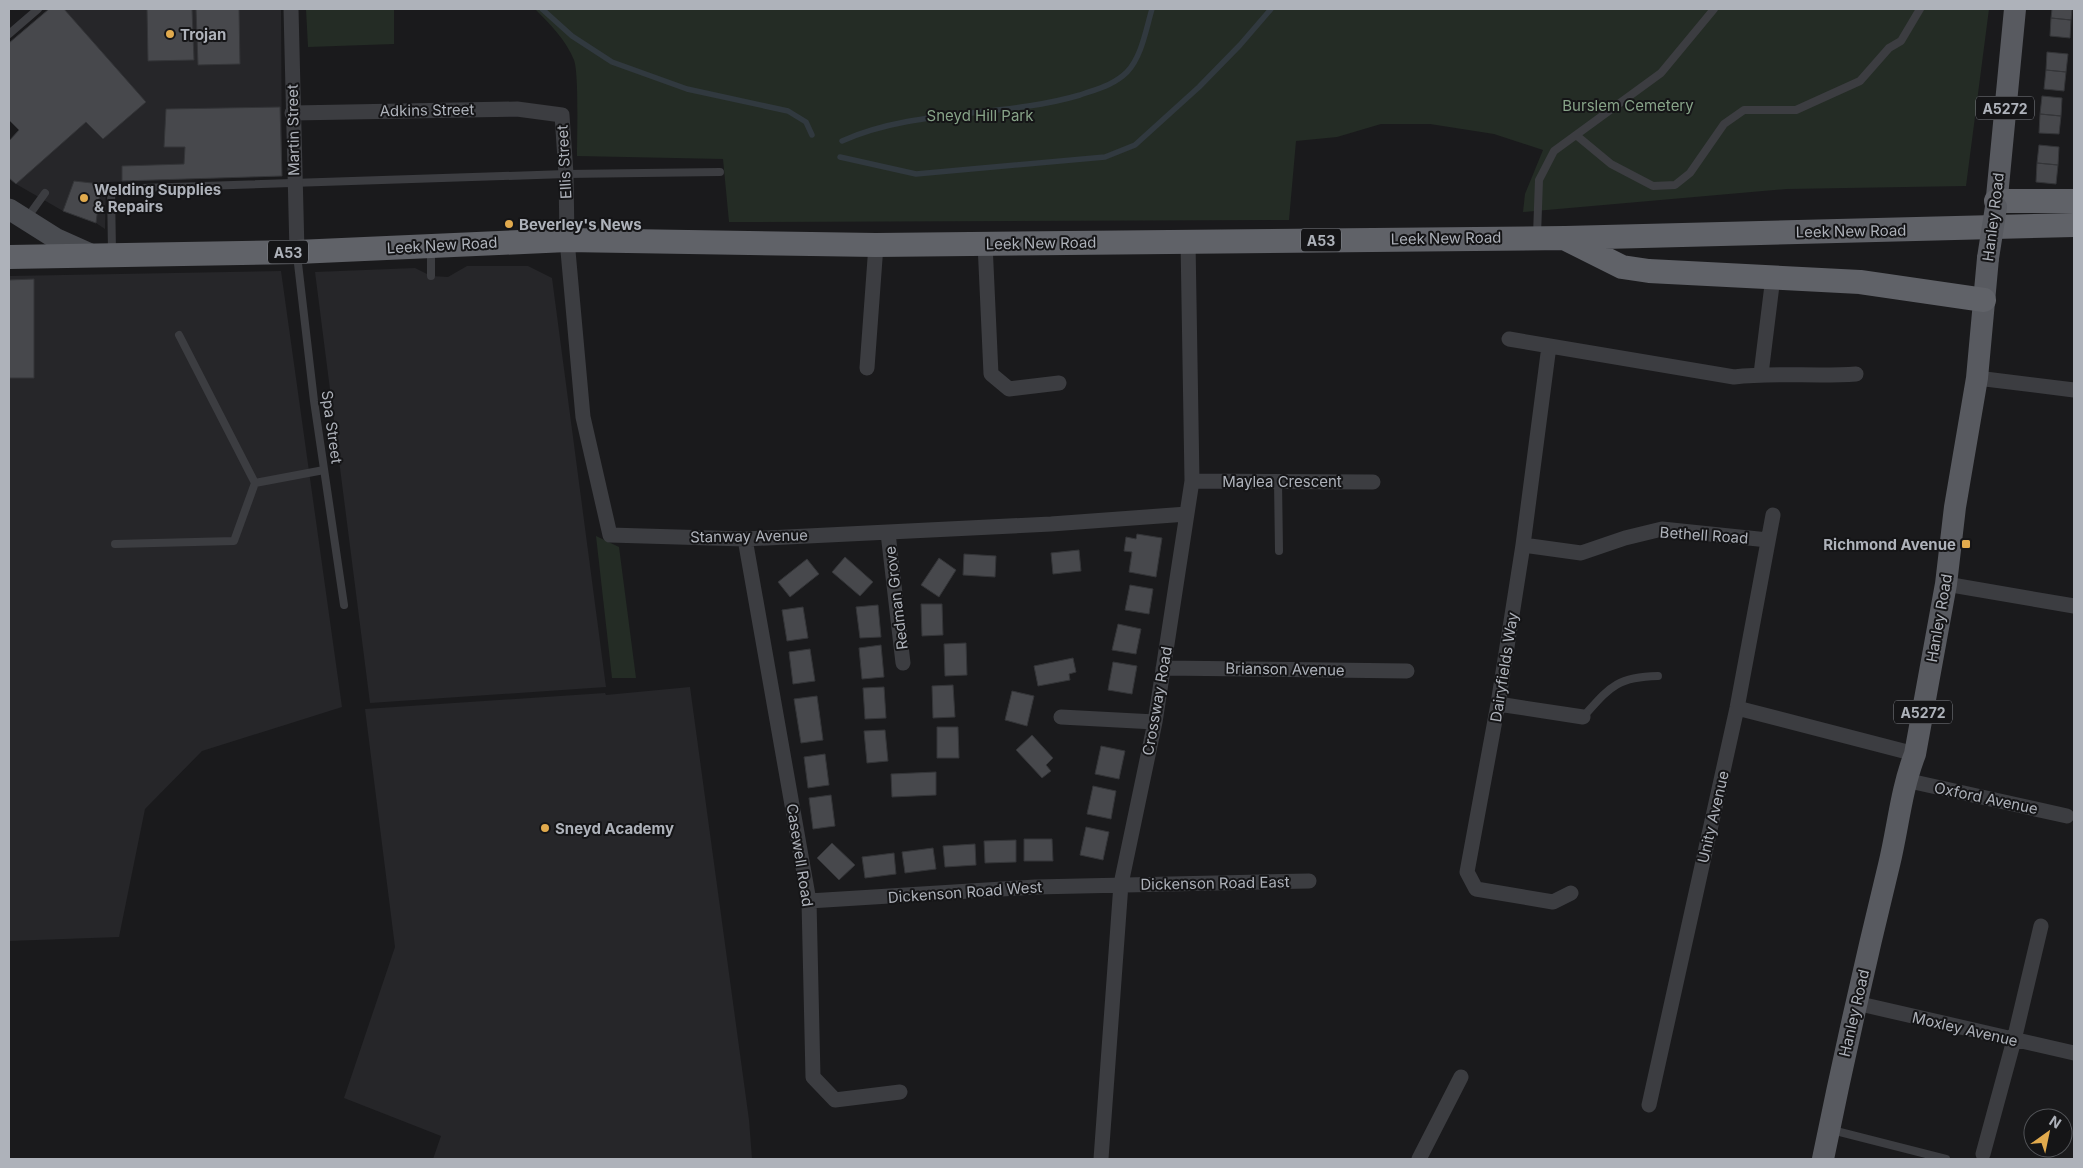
<svg xmlns="http://www.w3.org/2000/svg" width="2083" height="1168" font-family="Inter,sans-serif">
  <style>
    .built { fill: #262629 }
    .green { fill: #242c25 }
    .lines { fill: none; stroke-linecap: round; stroke-linejoin: round }
    .stream { stroke: #31393f; stroke-width: 5.5 }
    .building { fill: #47484c; stroke: #343538 }
    .service { stroke: #3c3d41; stroke-width: 8 }
    .minor { stroke: #3c3d41; stroke-width: 15 }
    .secondary { stroke: #4a4c51; stroke-width: 21 }
    .primary { stroke: #585a60; stroke-width: 22 }
    .trunk { stroke: #606268; stroke-width: 24 }
    .primary-bridge { stroke: #585a60; stroke-width: 22 }
    .poi-dot { fill: #e1aa4d; stroke: #151517; stroke-width: 2 }
    .labels { text-anchor: middle; dominant-baseline: central; stroke-width: 4; stroke-linejoin: round; paint-order: stroke }
    .shield { fill: #151517; stroke: #808389; stroke-width: 1 }
    .shield-label { font-size: 14px; font-weight: bold; fill: #aeb2ba }
    .poi-label { font-size: 15px; font-weight: bold; fill: #aeb2ba; stroke: #151517; text-anchor: start }
    .park-label { font-size: 15px; fill: #87a388; stroke: #151517 }
    .street-label { font-size: 15px; fill: #aeb2ba; stroke: #151517 }
  </style>
  <rect width="100%" height="100%" fill="#1a1a1c"/>
  <path class="built" d="M 49,9 L 281,9 L 282,176 L 106,182 L 105,229 L 96,223 L 63,211 L 16,184 L 9,178 L 9,141 L 19,130 L 9,120 L 9,43 Z
    M 467,266 L 528,266 L 552,278 L 606,687 L 370,703 L 315,272 L 415,268 L 431,276 L 448,277 Z
    M 281,271 L 342,707 L 202,751 L 145,809 L 119,937 L 9,941 L 9,276 Z
    M 690,687 L 749,1120 L 752,1159 L 433,1159 L 441,1136 L 344,1098 L 395,947 L 365,709 L 605,693 L 606,695 Z"/>
  <path class="green" d="M 306,9 L 394,9 L 394,44 L 308,47 Z
    M 535,9 L 1989,9 L 1966,186 L 1787,189 L 1523,212 L 1525,194 L 1543,150 L 1494,134 L 1430,124 L 1381,124 L 1337,137 L 1296,141 L 1289,220 L 729,222 L 723,159 L 577,156 C 577,138 579,73 574,60 C 566,40 550,24 535,9 Z
    M 596,536 L 619,547 L 636,678 L 612,678 Z"/>
  <g class="lines">
    <path class="stream" d="M 542,9 L 572,36 L 612,62 L 687,89 L 788,111 L 806,122 L 812,135
      M 842,141 C 916,108 1002,118 1080,95 C 1097,89 1114,85 1127,72 C 1142,56 1146,29 1152,9
      M 840,157 L 916,174 L 1105,157 L 1135,145 L 1199,87 L 1240,45 L 1271,9"/>
  </g>
  <path class="building" d="M 49,9 L 64,9 L 146,102 L 103,139 L 86,122 L 16,184 L 9,178 L 9,141 L 19,130 L 9,120 L 9,43 Z
    M 147,9 L 192,9 L 194,60 L 148,61 Z
    M 196,9 L 239,9 L 240,64 L 198,65 Z
    M 2052,9 L 2072,9 L 2071,20 L 2051,18 Z
    M 2051,18 L 2071,20 L 2070,38 L 2050,36 Z
    M 2047,52 L 2068,54 L 2066,72 L 2046,70 Z
    M 2046,70 L 2066,72 L 2064,91 L 2044,89 Z
    M 2042,96 L 2062,98 L 2061,116 L 2040,114 Z
    M 280,107 L 282,176 L 122,181 L 122,166 L 184,164 L 185,147 L 164,147 L 166,109 Z
    M 2040,114 L 2061,116 L 2059,134 L 2039,133 Z
    M 2039,145 L 2059,147 L 2058,165 L 2037,163 Z
    M 2037,163 L 2058,165 L 2056,184 L 2036,182 Z
    M 74,181 L 101,184 L 96,223 L 63,211 Z
    M 34,279 L 34,378 L 9,378 L 9,280 Z
    M 1137,534 L 1162,538 L 1156,577 L 1129,572 L 1132,552 L 1124,551 L 1126,537 L 1136,539 Z
    M 1079,550 L 1081,571 L 1053,574 L 1051,553 Z
    M 964,554 L 996,556 L 995,577 L 963,575 Z
    M 845,557 L 873,582 L 860,596 L 832,572 Z
    M 939,558 L 956,570 L 939,597 L 921,585 Z
    M 807,559 L 819,574 L 790,597 L 778,582 Z
    M 1130,585 L 1153,589 L 1149,614 L 1125,610 Z
    M 921,604 L 942,604 L 943,635 L 922,636 Z
    M 878,605 L 881,637 L 860,638 L 856,607 Z
    M 803,607 L 808,638 L 787,641 L 782,610 Z
    M 1118,624 L 1141,629 L 1136,654 L 1112,650 Z
    M 966,643 L 967,675 L 945,676 L 944,644 Z
    M 881,645 L 884,677 L 862,679 L 859,648 Z
    M 810,649 L 815,681 L 793,684 L 789,652 Z
    M 1073,658 L 1076,672 L 1069,674 L 1070,680 L 1038,686 L 1034,666 Z
    M 1113,662 L 1137,666 L 1132,694 L 1108,690 Z
    M 953,685 L 955,717 L 933,718 L 932,686 Z
    M 884,687 L 886,718 L 865,719 L 863,688 Z
    M 1012,691 L 1034,696 L 1027,726 L 1005,720 Z
    M 817,696 L 823,740 L 801,743 L 794,699 Z
    M 937,727 L 958,727 L 959,758 L 937,758 Z
    M 885,730 L 888,761 L 867,763 L 864,731 Z
    M 1032,735 L 1053,758 L 1046,765 L 1051,771 L 1042,778 L 1016,750 Z
    M 1101,746 L 1125,751 L 1119,779 L 1095,774 Z
    M 825,754 L 829,785 L 808,788 L 804,757 Z
    M 936,772 L 936,795 L 892,797 L 891,774 Z
    M 1093,786 L 1116,791 L 1111,819 L 1087,814 Z
    M 831,795 L 835,826 L 813,829 L 809,798 Z
    M 1086,827 L 1109,832 L 1103,860 L 1080,855 Z
    M 1024,839 L 1052,839 L 1053,861 L 1024,861 Z
    M 1016,840 L 1016,862 L 985,863 L 984,841 Z
    M 832,843 L 855,865 L 839,880 L 817,858 Z
    M 975,844 L 976,865 L 945,867 L 943,846 Z
    M 933,848 L 936,869 L 905,873 L 902,852 Z
    M 894,853 L 896,874 L 865,878 L 862,857 Z"/>
  <g class="lines">
    <path class="service" d="M 9,34 L 38,9
      M 1576,135 L 1611,164 L 1653,186 L 1675,185 L 1690,173 L 1724,124 L 1744,110 L 1796,110 L 1860,81 L 1889,48 L 1901,41 L 1920,9
      M 27,218 L 45,193
      M 1537,235 L 1539,180 L 1554,151 L 1661,73 L 1714,9
      M 431,248 L 431,276
      M 112,252 L 111,189 L 566,174 L 720,172
      M 297,255 L 314,401 L 344,605
      M 179,335 L 255,483 L 324,470
      M 1278,481 L 1279,551
      M 115,544 L 234,541 L 255,483
      M 1583,717 C 1610,687 1616,677 1658,676
      M 1832,1130 L 1946,1159"/>
    <path class="minor" d="M 291,9 L 297,252
      M 292,113 L 517,109 L 562,115 L 566,174 L 567,240 L 583,417 L 610,535 L 745,539 L 1051,524 L 1187,514
      M 985,243 L 991,374 L 1009,389 L 1059,383
      M 1509,339 L 1734,377 C 1774,372 1815,377 1856,374
      M 1549,346 L 1523,545 L 1498,704 L 1467,872 L 1476,889 L 1553,902 L 1571,893
      M 867,368 L 876,245
      M 1761,374 L 1773,277
      M 1977,378 L 2074,390
      M 1192,481 L 1373,482
      M 888,533 L 903,663
      M 745,539 L 809,901 L 813,1077 L 835,1100 L 900,1092
      M 1523,545 L 1581,553 L 1625,538 L 1662,529 L 1768,540
      M 1946,584 L 2074,606
      M 1163,668 L 1407,671
      M 1498,704 L 1583,717
      M 1737,708 L 1915,754
      M 1061,717 L 1155,722
      M 1905,780 L 2067,816
      M 809,901 L 1035,887 L 1309,881
      M 1856,1003 L 2074,1053
      M 1649,1105 L 1737,708 L 1773,515
      M 1983,1154 L 2014,1040 L 2041,926
      M 1101,1159 L 1121,884 L 1155,722 L 1192,481 L 1188,241
      M 1419,1159 L 1461,1077"/>
    <path class="secondary" d="M 9,209 L 55,238 L 93,255"/>
    <path class="primary" d="M 1996,207 L 2015,9
      M 1823,1159 C 1843,1061 1865,963 1889,865 C 1898,828 1901,790 1915,754 L 1946,584 L 1955,507 L 1977,378 L 1988,258"/>
    <path class="trunk" d="M 1996,201 L 2074,201
      M 1566,239 L 1622,267 L 1649,271 L 1860,282 L 1984,300
      M 9,257 L 297,252 L 567,240 L 876,245 L 1565,238 L 2074,225"/>
    <path class="primary-bridge" d="M 1988,258 L 1996,207"/>
  </g>
  <g class="poi-dot">
    <circle cx="170" cy="34" r="5"/>
    <circle cx="84" cy="198" r="5"/>
    <circle cx="509" cy="224" r="5"/>
    <rect x="1961" y="539" width="10" height="10" rx="2.5"/>
    <circle cx="545" cy="828" r="5"/>
  </g>
  <g class="labels">
    <g class="shield">
      <rect x="1976" y="96.5" width="58" height="23" rx="4"/>
      <rect x="1301" y="228.5" width="40" height="23" rx="4"/>
      <rect x="268" y="240.5" width="40" height="23" rx="4"/>
      <rect x="1894" y="700.5" width="58" height="23" rx="4"/>
    </g>
    <g class="shield-label">
      <text x="2005" y="108">A5272</text>
      <text x="1321" y="240">A53</text>
      <text x="288" y="252">A53</text>
      <text x="1923" y="712">A5272</text>
    </g>
    <g class="poi-label">
      <text x="180" y="34">Trojan</text>
      <text x="94" y="189">Welding Supplies<tspan x="94" dy="17">&amp; Repairs</tspan></text>
      <text x="519" y="224">Beverley's News</text>
      <text x="1956" y="544" text-anchor="end">Richmond Avenue</text>
      <text x="555" y="828">Sneyd Academy</text>
    </g>
    <g class="park-label">
      <text x="1628" y="105">Burslem Cemetery</text>
      <text x="980" y="115">Sneyd Hill Park</text>
    </g>
    <g class="street-label">
      <text transform="translate(427 110) rotate(-1)">Adkins Street</text>
      <text transform="translate(293 130) rotate(-91)">Martin Street</text>
      <text transform="translate(564 162) rotate(-93)">Ellis Street</text>
      <text transform="translate(1993 217) rotate(-83)">Hanley Road</text>
      <text transform="translate(1851 231) rotate(-1)">Leek New Road</text>
      <text transform="translate(1446 238) rotate(-1)">Leek New Road</text>
      <text transform="translate(1041 243) rotate(-1)">Leek New Road</text>
      <text transform="translate(442 245) rotate(-3)">Leek New Road</text>
      <text transform="translate(332 427) rotate(82)">Spa Street</text>
      <text x="1282" y="481">Maylea Crescent</text>
      <text transform="translate(1704 535) rotate(4)">Bethell Road</text>
      <text transform="translate(749 536) rotate(-1)">Stanway Avenue</text>
      <text transform="translate(896 598) rotate(-97)">Redman Grove</text>
      <text transform="translate(1939 618) rotate(-80)">Hanley Road</text>
      <text transform="translate(1504 667) rotate(-81)">Dairyfields Way</text>
      <text transform="translate(1285 669) rotate(1)">Brianson Avenue</text>
      <text transform="translate(1157 701) rotate(-80)">Crossway Road</text>
      <text transform="translate(1986 798) rotate(12)">Oxford Avenue</text>
      <text transform="translate(1713 817) rotate(-77)">Unity Avenue</text>
      <text transform="translate(800 855) rotate(81)">Casewell Road</text>
      <text transform="translate(1215 883) rotate(-1)">Dickenson Road East</text>
      <text transform="translate(965 892) rotate(-4)">Dickenson Road West</text>
      <text transform="translate(1854 1013) rotate(-77)">Hanley Road</text>
      <text transform="translate(1965 1029) rotate(13)">Moxley Avenue</text>
    </g>
  </g>
  <rect width="2083" height="1168" fill="none" stroke="#aeb2ba" stroke-width="20"/>
  <g transform="translate(2048 1133) rotate(33)"><circle r="24" fill="#151517" stroke="#525458"/>
  <path d="M0-4L9 19L0 12L-9 19Z" fill="#e1aa4d"/>
  <text y="-8" font-size="14" font-weight="bold" text-anchor="middle" fill="#aeb2ba">N</text>
  </g>
</svg>
